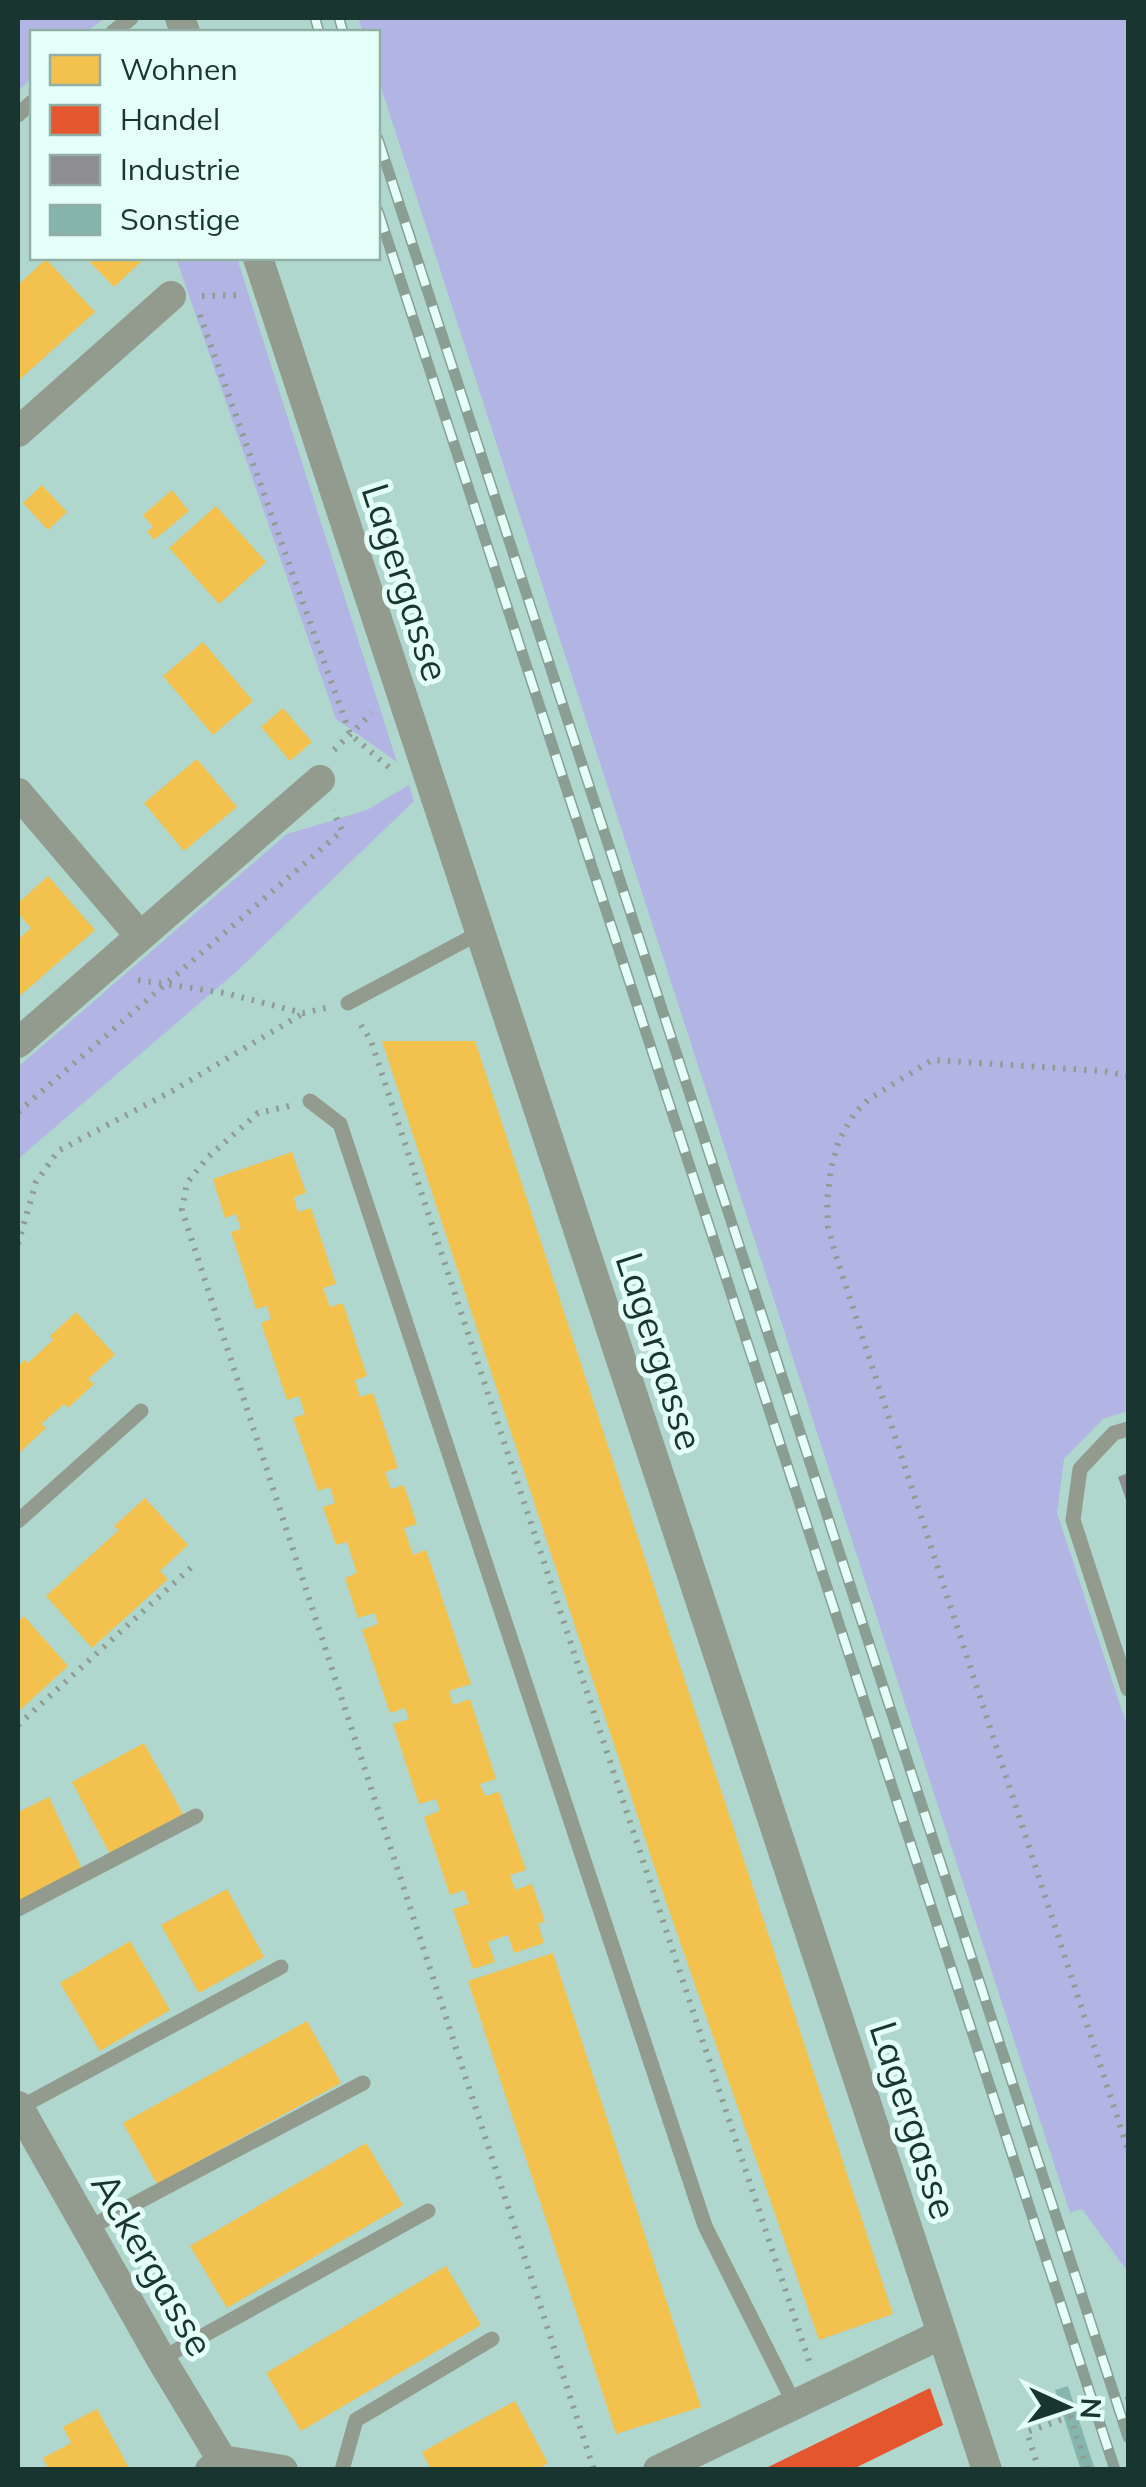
<svg xmlns="http://www.w3.org/2000/svg" width="1146" height="2487" font-family="Mulish,sans-serif">
  <style>
    .green { fill: #b2b5e3 }
    .homes { fill: #f2c14e }
    .shops { fill: #e4572e }
    .industry { fill: #8d8d92 }
    .building { fill: #85b5ac }
    .lines { fill: none; stroke-linecap: round; stroke-linejoin: round }
    .path { stroke: #8e9c92; stroke-width: 6; stroke-dasharray: 2.5 8; stroke-linecap: butt }
    .lane { stroke: #929b8d; stroke-width: 15 }
    .street { stroke: #929b8d; stroke-width: 30 }
    .rail-casing { stroke: #8a9e94; stroke-width: 11 }
    .rail { stroke: #e3fff7; stroke-width: 8; stroke-dasharray: 22; stroke-linecap: butt }
    .labels { text-anchor: middle; dominant-baseline: central; stroke-width: 10; stroke-linejoin: round; paint-order: stroke }
    .street-label { font-size: 38px; fill: #18362f; stroke: #e3fff7 }
  </style>
  <rect width="100%" height="100%" fill="#afd7ce"/>
  <path class="green" d="M 18,18 L 105,18 L 86,32 L 32,32 L 32,78 L 18,91 Z
    M 358,18 L 1128,18 L 1128,1411 L 1103,1419 L 1064,1459 L 1057,1513 L 1128,1729 L 1128,2272 L 1082,2209 L 1070,2213 L 378,78 L 378,32 L 363,32 Z
    M 176,258 L 237,258 L 397,762 L 336,719 Z
    M 409,785 L 414,801 L 236,972 L 18,1159 L 18,1067 L 287,834 L 367,810 Z"/>
  <path class="homes" d="M 86,258 L 145,258 L 114,287 Z
    M 46,259 L 95,312 L 18,381 L 18,285 Z
    M 42,485 L 67,512 L 48,530 L 23,503 Z
    M 172,490 L 189,511 L 154,540 L 147,531 L 153,527 L 143,515 Z
    M 216,506 L 266,562 L 219,604 L 169,548 Z
    M 203,642 L 253,701 L 213,735 L 163,676 Z
    M 283,708 L 312,742 L 290,761 L 261,727 Z
    M 197,759 L 237,807 L 184,851 L 144,803 Z
    M 48,876 L 95,930 L 21,995 L 18,991 L 18,940 L 31,928 L 18,913 L 18,903 Z
    M 382,1041 L 475,1041 L 893,2314 L 819,2340 L 663,1893 Z
    M 292,1152 L 306,1193 L 294,1197 L 298,1212 L 311,1208 L 336,1284 L 323,1288 L 330,1307 L 343,1303 L 367,1376 L 355,1380 L 360,1397 L 373,1393 L 398,1468 L 385,1472 L 391,1489 L 404,1485 L 417,1524 L 404,1528 L 413,1555 L 426,1550 L 471,1684 L 449,1691 L 453,1705 L 470,1699 L 496,1779 L 480,1784 L 485,1796 L 499,1792 L 526,1870 L 510,1875 L 515,1890 L 532,1884 L 545,1921 L 538,1924 L 544,1943 L 514,1953 L 508,1935 L 488,1942 L 495,1962 L 473,1969 L 453,1909 L 469,1904 L 464,1890 L 450,1895 L 424,1817 L 440,1811 L 436,1799 L 419,1804 L 393,1724 L 409,1719 L 405,1708 L 390,1713 L 362,1630 L 378,1624 L 375,1613 L 358,1618 L 345,1578 L 357,1573 L 347,1542 L 336,1545 L 323,1507 L 335,1503 L 330,1487 L 318,1491 L 293,1418 L 305,1414 L 299,1396 L 287,1400 L 261,1323 L 271,1319 L 267,1306 L 256,1309 L 231,1232 L 241,1229 L 236,1214 L 225,1218 L 213,1179 Z
    M 76,1312 L 115,1355 L 88,1379 L 94,1384 L 68,1408 L 64,1404 L 41,1424 L 46,1428 L 18,1454 L 18,1366 L 25,1360 L 28,1363 L 53,1340 L 50,1336 Z
    M 145,1498 L 188,1545 L 160,1571 L 168,1579 L 92,1648 L 46,1596 L 119,1530 L 114,1526 Z
    M 24,1616 L 68,1666 L 18,1712 L 18,1622 Z
    M 144,1743 L 183,1814 L 110,1854 L 72,1782 Z
    M 49,1797 L 83,1871 L 18,1901 L 18,1812 Z
    M 227,1889 L 264,1957 L 199,1993 L 161,1925 Z
    M 130,1941 L 170,2010 L 100,2051 L 60,1983 Z
    M 553,1953 L 701,2407 L 616,2434 L 468,1981 Z
    M 307,2021 L 341,2083 L 157,2184 L 123,2123 Z
    M 366,2143 L 403,2205 L 227,2308 L 190,2246 Z
    M 446,2266 L 481,2325 L 301,2431 L 266,2373 Z
    M 515,2401 L 548,2463 L 536,2470 L 431,2470 L 422,2452 Z
    M 97,2409 L 130,2470 L 49,2470 L 43,2458 L 71,2443 L 63,2427 Z"/>
  <path class="shops" d="M 930,2388 L 943,2425 L 851,2470 L 762,2470 Z"/>
  <path class="industry" d="M 1128,1473 L 1128,1505 L 1118,1477 Z"/>
  <path class="building" d="M 1068,2386 L 1095,2470 L 1081,2470 L 1055,2390 Z"/>
  <g class="lines">
    <path class="path" d="M 202,296 L 239,295
      M 200,315 L 350,734 L 392,770
      M 334,750 L 372,713
      M 138,980 L 225,993 L 303,1013 L 326,1008
      M 361,1025 L 371,1041 L 810,2364
      M 1128,1076 L 1104,1071 L 932,1060 L 869,1099 L 854,1114 L 839,1140 L 831,1168 L 827,1200 L 828,1227 L 836,1256 L 1128,2150
      M 289,1106 L 258,1113 L 207,1158 L 187,1183 L 182,1210 L 594,2470
      M 18,1112 L 342,831 L 333,810
      M 18,1244 L 36,1182 L 58,1151 L 174,1090 L 302,1014
      M 18,1725 L 195,1564
      M 1126,2400 L 1128,2399
      M 1070,2416 L 1088,2470
      M 1039,2470 L 1027,2432 L 1086,2411"/>
    <path class="lane" d="M 113,32 L 131,18
      M 18,115 L 32,102
      M 348,1003 L 479,933
      M 310,1101 L 340,1124 L 705,2226 L 795,2405
      M 1128,1429 L 1114,1433 L 1080,1469 L 1073,1520 L 1128,1689
      M 18,1521 L 141,1411
      M 18,1909 L 196,1816
      M 19,2108 L 281,1967
      M 87,2229 L 363,2083
      M 161,2359 L 428,2211
      M 342,2470 L 356,2420 L 492,2339"/>
    <path class="street" d="M 180,18 L 185,32
      M 258,258 L 987,2470
      M 18,432 L 171,296
      M 18,793 L 140,936
      M 18,1043 L 320,780
      M 18,2106 L 161,2359 L 222,2460
      M 210,2470 L 222,2460 L 283,2470
      M 658,2470 L 942,2334"/>
    <defs>
      <path id="rail" d="M 315,18 L 319,32
        M 339,18 L 343,32
        M 378,139 L 1128,2437
        M 378,211 L 1115,2470"/>
    </defs>
    <use href="#rail" class="rail-casing"/>
    <use href="#rail" class="rail"/>
  </g>
  <g class="labels">
    <g class="street-label">
      <text transform="translate(406 582) rotate(72)">Lagergasse</text>
      <text transform="translate(660 1351) rotate(72)">Lagergasse</text>
      <text transform="translate(914 2120) rotate(72)">Lagergasse</text>
      <text transform="translate(153 2264) rotate(60)">Ackergasse</text>
    </g>
  </g>
  <rect width="1146" height="2487" fill="none" stroke="#18362f" stroke-width="40"/>
  <rect x="30" y="30" width="350" height="230" fill="#e3fff7" stroke="#92afa7" stroke-width="2.5"/>
  <rect x="50" y="55" width="50" height="30" fill="#f2c14e" stroke="#92afa7" stroke-width="2.5"/>
  <text x="120" y="80" font-size="30" fill="#18362f">Wohnen</text>
  <rect x="50" y="105" width="50" height="30" fill="#e4572e" stroke="#92afa7" stroke-width="2.5"/>
  <text x="120" y="130" font-size="30" fill="#18362f">Handel</text>
  <rect x="50" y="155" width="50" height="30" fill="#8d8d92" stroke="#92afa7" stroke-width="2.5"/>
  <text x="120" y="180" font-size="30" fill="#18362f">Industrie</text>
  <rect x="50" y="205" width="50" height="30" fill="#85b5ac" stroke="#92afa7" stroke-width="2.5"/>
  <text x="120" y="230" font-size="30" fill="#18362f">Sonstige</text>
  <g transform="translate(1066 2407) rotate(93)" stroke="#e3fff7" stroke-width="8" paint-order="stroke">
  <path d="M0-8L18 38L0 25L-18 38Z" fill="#18362f"/>
  <text y="-15" font-size="28" font-weight="bold" text-anchor="middle" fill="#18362f">N</text>
  </g>
</svg>
